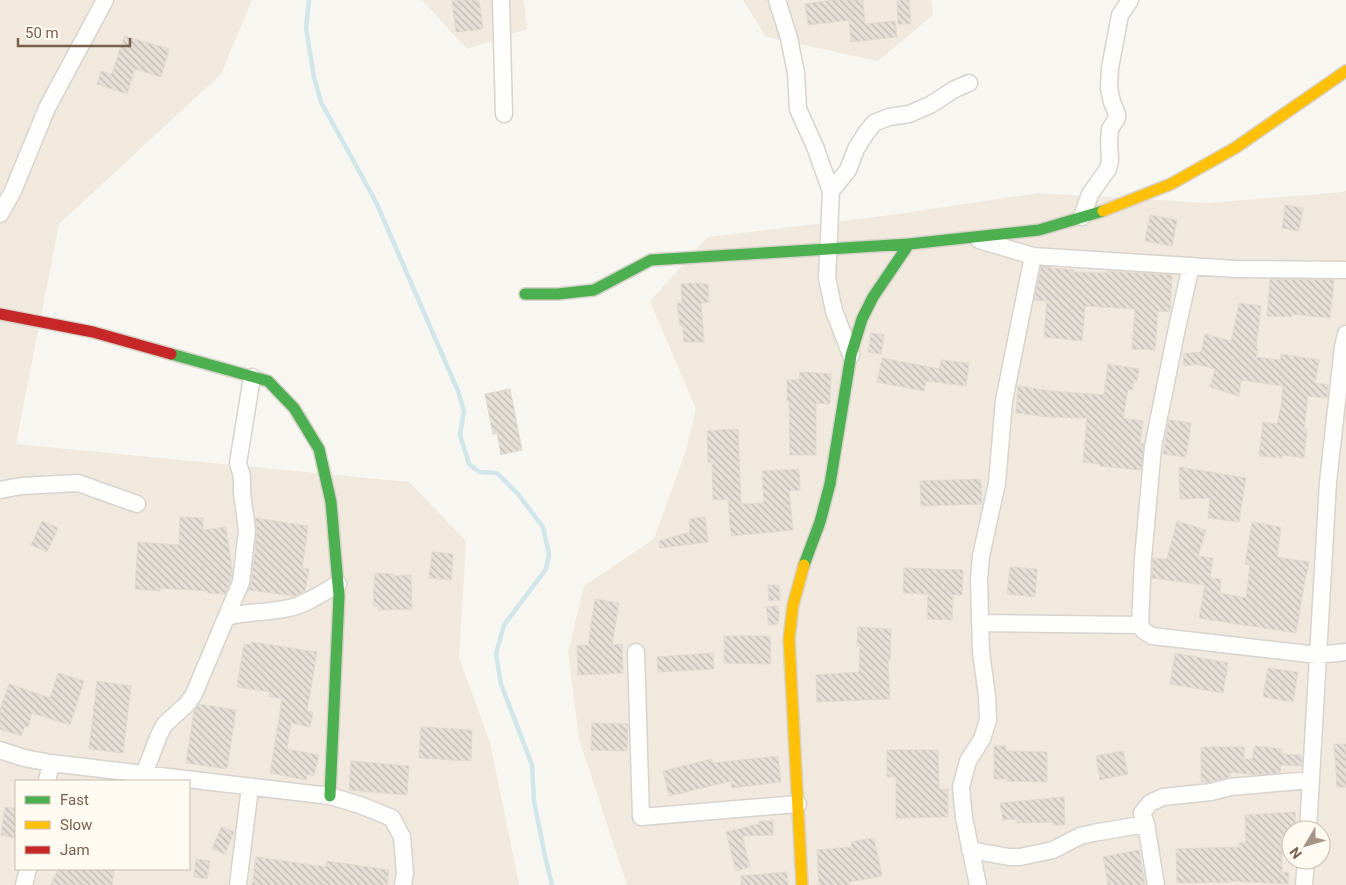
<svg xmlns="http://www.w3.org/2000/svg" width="1346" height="885" font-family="Roboto,sans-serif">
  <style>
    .residential { fill: #f1e9de; fill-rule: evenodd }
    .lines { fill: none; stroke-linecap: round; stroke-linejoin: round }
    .stream { stroke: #d1e6ea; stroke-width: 4.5 }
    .building { fill: url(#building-back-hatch); stroke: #e1dad2 }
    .street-casing { stroke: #d8d3cd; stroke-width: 19 }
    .fast-casing { stroke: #d8d2cb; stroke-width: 14 }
    .slow-casing { stroke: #d8d2cb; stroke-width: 14 }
    .jam-casing { stroke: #d8d2cb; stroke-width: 14 }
    .street { stroke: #fefefd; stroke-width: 16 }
    .fast { stroke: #4caf50; stroke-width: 11 }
    .slow { stroke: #ffc107; stroke-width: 11 }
    .jam { stroke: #c62828; stroke-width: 11 }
  </style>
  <defs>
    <pattern id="building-back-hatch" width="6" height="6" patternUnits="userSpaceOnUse" patternTransform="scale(1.25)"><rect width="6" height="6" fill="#e5dfd7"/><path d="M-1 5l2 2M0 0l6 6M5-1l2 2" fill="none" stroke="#beb8b1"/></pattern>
  </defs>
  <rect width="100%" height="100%" fill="#f8f6f0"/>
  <path class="residential" d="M 0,0 L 252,0 L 221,74 L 59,224 L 16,444 L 409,482 L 466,541 L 459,658 L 490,742 L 519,885 L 0,885 ZM 16,781 L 189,781 L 189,869 L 16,869 Z
    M 422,0 L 524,0 L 527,29 L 467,49 Z
    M 743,0 L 931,0 L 933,15 L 878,61 L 766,37 Z
    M 1346,190 L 1346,885 L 627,885 L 579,739 L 568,652 L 584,586 L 654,539 L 686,450 L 696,409 L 650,301 L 708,237 L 891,215 L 1039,193 L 1208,203 L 1344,192 ZM 1291,830 L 1321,830 L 1321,860 L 1291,860 Z"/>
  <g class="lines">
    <path class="stream" d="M 309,0 L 306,28 L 314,77 L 321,102 L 376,202 L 458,391 L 464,411 L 460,435 L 469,464 L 479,472 L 497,473 L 518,494 L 543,527 L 549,554 L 546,569 L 504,625 L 496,654 L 501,684 L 532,765 L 534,801 L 545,856 L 552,885"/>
  </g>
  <path class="building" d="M 463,0 L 479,0 L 483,29 L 456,32 L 452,1 Z
    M 834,0 L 863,0 L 865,24 L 895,21 L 897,37 L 851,42 L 849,20 L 808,25 L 805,4 Z
    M 897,0 L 909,0 L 911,24 L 898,24 Z
    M 124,36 L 169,49 L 161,77 L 135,69 L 127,94 L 97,84 L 101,71 L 112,74 Z
    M 1285,205 L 1303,208 L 1299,231 L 1282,228 Z
    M 1150,215 L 1177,220 L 1172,246 L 1145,241 Z
    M 1041,267 L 1073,270 L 1073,272 L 1107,273 L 1107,271 L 1172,275 L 1170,312 L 1158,311 L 1155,350 L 1132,349 L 1135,309 L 1085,306 L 1082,341 L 1044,337 L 1047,301 L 1034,300 Z
    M 1270,279 L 1334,280 L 1330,318 L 1292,314 L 1292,317 L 1267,316 Z
    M 702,283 L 702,284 L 708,284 L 709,302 L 701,303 L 704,342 L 684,342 L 683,325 L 680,326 L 677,303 L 682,303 L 681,284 Z
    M 1239,303 L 1261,306 L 1256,348 L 1258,349 L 1256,357 L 1280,360 L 1281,354 L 1319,360 L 1315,383 L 1328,385 L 1327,398 L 1308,396 L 1304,428 L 1307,429 L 1304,458 L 1282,455 L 1282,458 L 1259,456 L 1263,422 L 1277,424 L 1281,406 L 1283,386 L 1241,380 L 1239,396 L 1210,387 L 1215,369 L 1197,364 L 1184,366 L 1183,354 L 1201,352 L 1205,334 L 1231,341 Z
    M 871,333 L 884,335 L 881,354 L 868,352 Z
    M 882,358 L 940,369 L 941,360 L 969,363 L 966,386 L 926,381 L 924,391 L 877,382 Z
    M 1108,364 L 1139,369 L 1137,381 L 1134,381 L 1132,390 L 1128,389 L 1123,418 L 1143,421 L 1140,443 L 1144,444 L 1141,470 L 1100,466 L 1100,464 L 1083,462 L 1087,418 L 1047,417 L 1016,413 L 1018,386 L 1050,391 L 1104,395 Z
    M 800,372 L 831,374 L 830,404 L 816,403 L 816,455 L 790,455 L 789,401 L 787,401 L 787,380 L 799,380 Z
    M 510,389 L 522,450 L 501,455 L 497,433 L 493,434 L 485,394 Z
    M 1169,420 L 1191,423 L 1186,457 L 1163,454 Z
    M 738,429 L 741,504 L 764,503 L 762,471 L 799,469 L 800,490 L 789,491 L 793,530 L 731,536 L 728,499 L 713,500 L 712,462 L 708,462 L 707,431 Z
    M 1179,467 L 1246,478 L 1239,522 L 1208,518 L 1210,498 L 1180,499 Z
    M 981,479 L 982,504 L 921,506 L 920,481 Z
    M 180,517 L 203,518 L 203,530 L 226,527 L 232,570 L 231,579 L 225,594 L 207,593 L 208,591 L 160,588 L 160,591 L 135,589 L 138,542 L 179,545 Z
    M 705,517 L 708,542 L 660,548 L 659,541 L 690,532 L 689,519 Z
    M 255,518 L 308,526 L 302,568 L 309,569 L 305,591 L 294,596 L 248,590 L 251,583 L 257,531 Z
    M 42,521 L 58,528 L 47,552 L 31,545 Z
    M 1177,521 L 1206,530 L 1198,556 L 1213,558 L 1210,578 L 1221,579 L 1220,593 L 1246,598 L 1250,565 L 1245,564 L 1252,522 L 1281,527 L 1277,557 L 1309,562 L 1307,573 L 1306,573 L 1296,633 L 1199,618 L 1205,585 L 1152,578 L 1153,558 L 1167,559 Z
    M 432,552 L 453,554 L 451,580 L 429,578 Z
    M 1010,567 L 1037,569 L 1035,597 L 1007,594 Z
    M 904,568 L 963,570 L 962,595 L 953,595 L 952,620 L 927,619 L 928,594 L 903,593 Z
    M 375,573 L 394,574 L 394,576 L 411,575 L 412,609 L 379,610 L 380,606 L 373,606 Z
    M 768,585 L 779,585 L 780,600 L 769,601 Z
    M 595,599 L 619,603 L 612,645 L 622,644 L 623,673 L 578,675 L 577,646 L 588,645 Z
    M 778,606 L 779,613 L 778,624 L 769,625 L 766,607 Z
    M 858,627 L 891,629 L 890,660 L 888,660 L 890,699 L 817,702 L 816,675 L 859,672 L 860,646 L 857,646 Z
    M 724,636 L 770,636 L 771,664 L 724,663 Z
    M 252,642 L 317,652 L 307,711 L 313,712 L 310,727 L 291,723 L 287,749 L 319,755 L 314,776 L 307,774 L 306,780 L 270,773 L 282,699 L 269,696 L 270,692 L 237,687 L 244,644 L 252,645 Z
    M 713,653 L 714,669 L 658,672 L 657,657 Z
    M 1175,653 L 1228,663 L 1223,693 L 1170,684 Z
    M 1268,668 L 1298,672 L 1293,702 L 1263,697 Z
    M 58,673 L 84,681 L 70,725 L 32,713 L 28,727 L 25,726 L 21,736 L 0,729 L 0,710 L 9,684 L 50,698 Z
    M 97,681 L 131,686 L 123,753 L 89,749 Z
    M 199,704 L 236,710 L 227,769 L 186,763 L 194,711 Z
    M 592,723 L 628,724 L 627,751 L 591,750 Z
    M 421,727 L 472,730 L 471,761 L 419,758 Z
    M 1334,744 L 1346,744 L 1346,787 L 1337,787 Z
    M 994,746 L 1006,746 L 1006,751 L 1047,752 L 1047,782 L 1007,781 L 1007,779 L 994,779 Z
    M 1255,746 L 1282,749 L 1282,754 L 1302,755 L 1302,766 L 1281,765 L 1280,773 L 1256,775 L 1230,772 L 1230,777 L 1209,782 L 1201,782 L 1201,747 L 1244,747 L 1244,759 L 1252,759 Z
    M 887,750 L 938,750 L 939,789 L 948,789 L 948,817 L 896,818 L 896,777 L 887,777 Z
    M 1123,751 L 1128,774 L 1100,780 L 1096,756 Z
    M 778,756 L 781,782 L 732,788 L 731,781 L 669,796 L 663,771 L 712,759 L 713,763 Z
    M 351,761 L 409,766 L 407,795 L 349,790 Z
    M 1064,797 L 1065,825 L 1053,825 L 1053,822 L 1017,823 L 1017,819 L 1003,820 L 1000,803 Z
    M 5,807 L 16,809 L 16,838 L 1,835 Z
    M 1295,812 L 1296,830 L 1291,830 L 1291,837 L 1281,838 L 1282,872 L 1289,873 L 1288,884 L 1230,881 L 1230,882 L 1177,883 L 1176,849 L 1239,847 L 1239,843 L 1246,843 L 1245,815 Z
    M 759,821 L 773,821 L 773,835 L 742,836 L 750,867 L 736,871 L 726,832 L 759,824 Z
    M 221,827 L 234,832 L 225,854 L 212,849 Z
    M 874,838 L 882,876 L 849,882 L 850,885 L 819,885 L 817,850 L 852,847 L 851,842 Z
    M 1139,850 L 1145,885 L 1108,885 L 1103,857 Z
    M 256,857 L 326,867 L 327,861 L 389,870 L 387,885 L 252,885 Z
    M 196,859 L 210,861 L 207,879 L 194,877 Z
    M 58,869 L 114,869 L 112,885 L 51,885 Z
    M 787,872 L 788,885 L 741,885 L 741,876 Z"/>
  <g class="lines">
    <defs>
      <path id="street" d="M 501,0 L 504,114
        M 777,0 L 789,38 L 796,73 L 798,109 L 816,149 L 820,161 L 831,191 L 827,278 L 834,311 L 851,355
        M 831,191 L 848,170 L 856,149 L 866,133 L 874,123 L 889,117 L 909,114 L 930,105 L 955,89 L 969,83
        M 0,214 L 13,191 L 47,108 L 105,0
        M 1082,217 L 1090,194 L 1108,169 L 1110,160 L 1109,142 L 1110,129 L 1117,118 L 1117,114 L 1112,102 L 1109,88 L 1110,68 L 1120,15 L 1130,0
        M 979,240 L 1033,256 L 1236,269 L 1346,270
        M 1191,266 L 1177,328 L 1153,447 L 1143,558 L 1140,625 L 1144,631 L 1152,636 L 1318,655 L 1346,652
        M 0,490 L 22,486 L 78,483 L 137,504
        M 227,617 C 247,611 269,613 289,608 C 305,605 324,592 338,584
        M 981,623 L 1140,625
        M 636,652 L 641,817 L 798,804
        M 0,750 L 24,758 L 51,763 L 330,796 L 360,805 L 392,818 L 402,837 L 405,873 L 403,885
        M 144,774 L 159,735 L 165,724 L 187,704 L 194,694 L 241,582 L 247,530 L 242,493 L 242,477 L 238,463 L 252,377
        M 47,781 L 51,763
        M 1308,830 L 1328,482 L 1343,347 L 1346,334
        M 970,850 L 1009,857 L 1020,857 L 1053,850 L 1080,836 L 1093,833 L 1146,824
        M 24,885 L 28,869
        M 238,885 L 250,787
        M 978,885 L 964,818 L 961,787 L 968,761 L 982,739 L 988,720 L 987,696 L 981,652 L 979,580 L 981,556 L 997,483 L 1004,401 L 1033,256
        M 1156,885 L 1146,824 L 1142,813 L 1150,803 L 1163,797 L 1211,792 L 1230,787 L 1311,780
        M 1304,885 L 1306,860"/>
      <path id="fast" d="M 525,294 L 558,294 L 594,290 L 651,260 L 909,244 L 1039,230 L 1103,211
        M 171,354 L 268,381 L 294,408 L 319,449 L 331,502 L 339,596 L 330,796
        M 804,565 L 820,522 L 830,484 L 851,355 L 862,319 L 873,297 L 909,244"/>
      <path id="slow" d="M 1103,211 L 1171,184 L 1235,148 L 1346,71
        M 802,885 L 789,639 L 793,605 L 804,565"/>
      <path id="jam" d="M 0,314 L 93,332 L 171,354"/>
    </defs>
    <use href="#street" class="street-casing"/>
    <use href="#fast" class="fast-casing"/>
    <use href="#slow" class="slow-casing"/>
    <use href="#jam" class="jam-casing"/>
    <use href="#street" class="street"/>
    <use href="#fast" class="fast"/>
    <use href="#slow" class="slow"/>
    <use href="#jam" class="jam"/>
  </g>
  <rect x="15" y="780" width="175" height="90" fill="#fffbf2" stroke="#c9bdb0"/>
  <rect x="25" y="796" width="25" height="8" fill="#4caf50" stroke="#c9bdb0"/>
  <text x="60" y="805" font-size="15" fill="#785f4e">Fast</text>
  <rect x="25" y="821" width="25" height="8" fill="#ffc107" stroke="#c9bdb0"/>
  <text x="60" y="830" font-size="15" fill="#785f4e">Slow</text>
  <rect x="25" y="846" width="25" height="8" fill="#c62828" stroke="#c9bdb0"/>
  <text x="60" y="855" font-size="15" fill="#785f4e">Jam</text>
  <g transform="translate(1306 845) rotate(232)"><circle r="24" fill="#fffbf2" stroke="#c9bdb0"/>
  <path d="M0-4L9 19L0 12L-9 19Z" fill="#a59487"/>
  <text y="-8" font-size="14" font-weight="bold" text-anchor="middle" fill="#785f4e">N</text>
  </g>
  <path d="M18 38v8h112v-8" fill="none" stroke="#785f4e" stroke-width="2.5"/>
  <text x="25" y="38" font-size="15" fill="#785f4e" stroke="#fffbf2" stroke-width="4" paint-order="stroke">50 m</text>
</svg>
